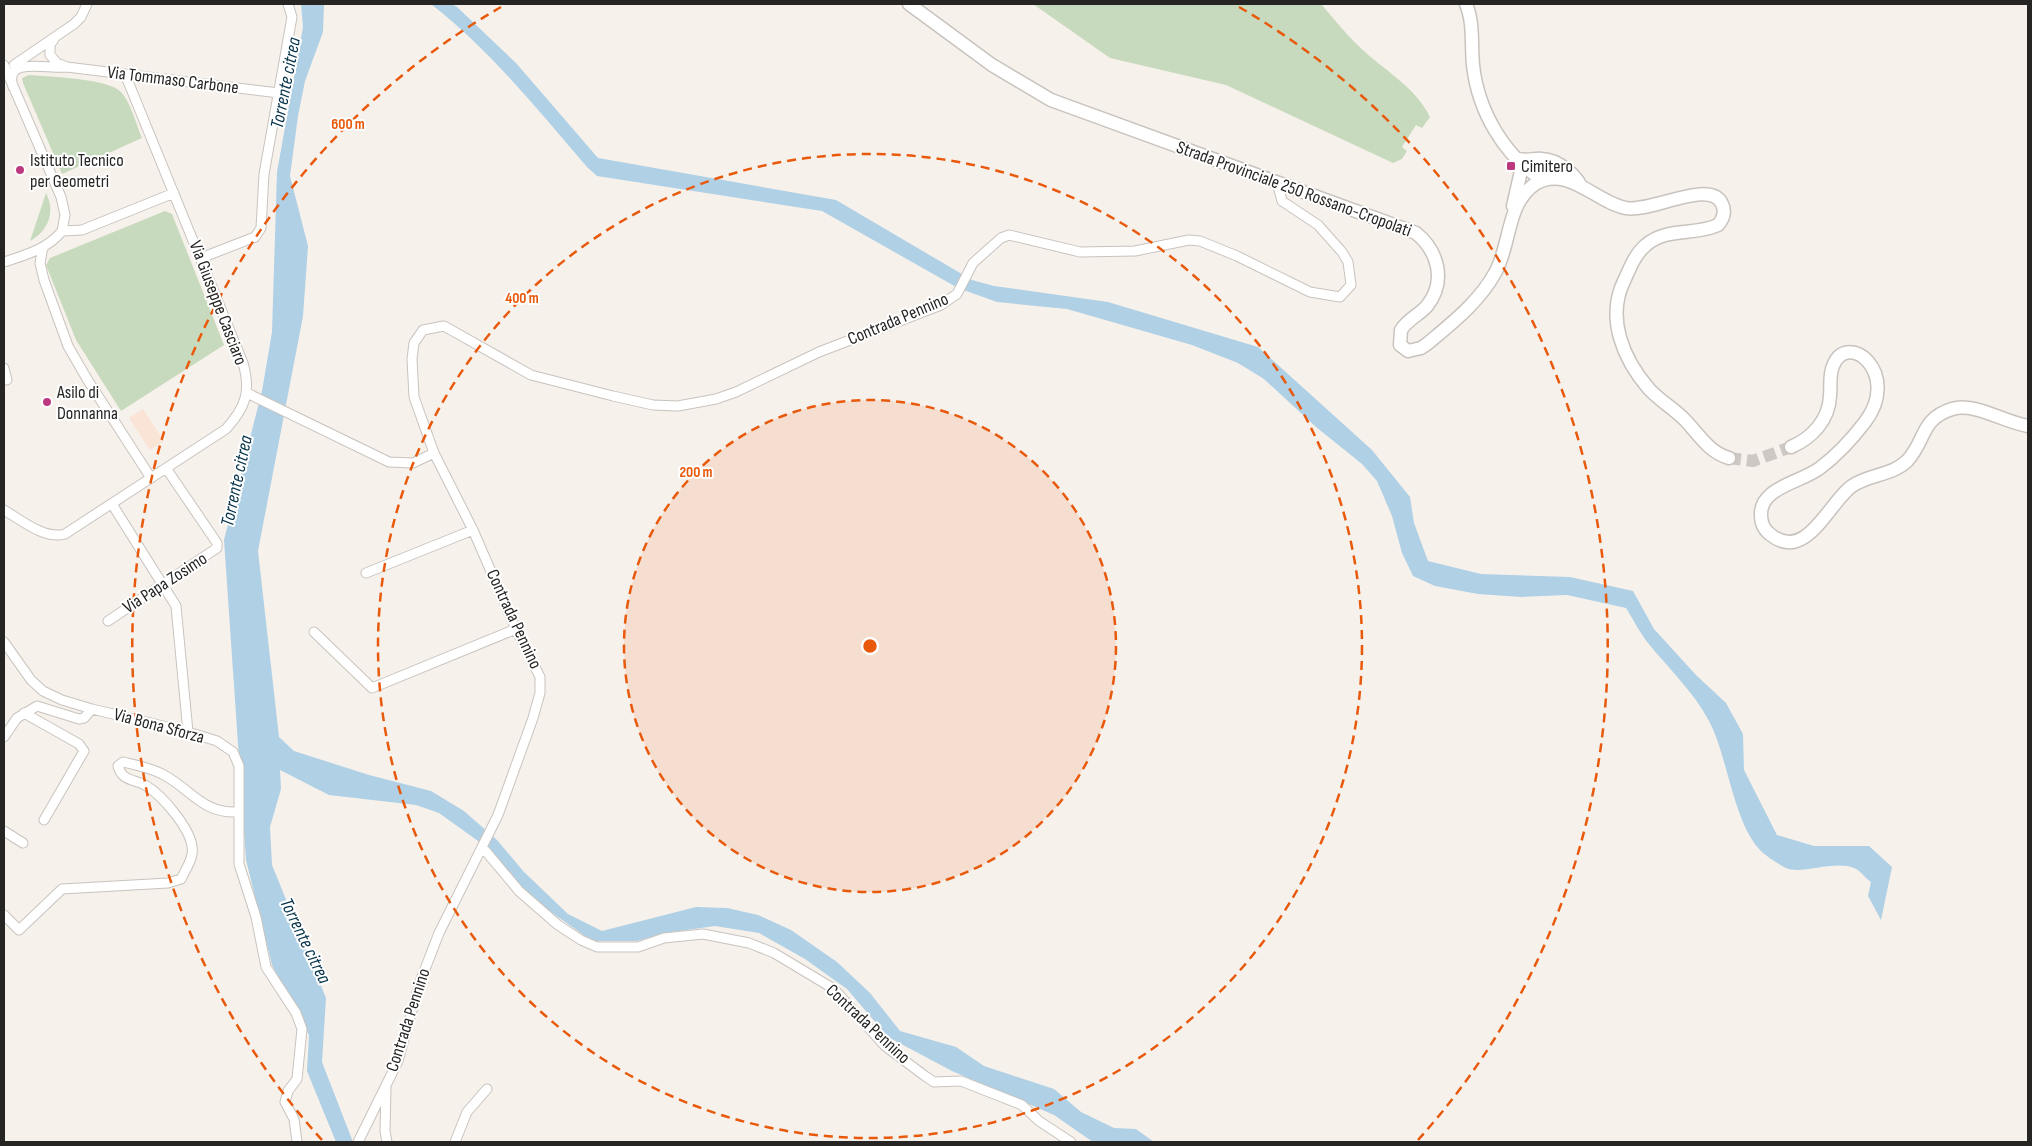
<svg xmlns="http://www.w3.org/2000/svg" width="2032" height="1146" font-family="'Sofia Sans Condensed',sans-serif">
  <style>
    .medical { fill: #f9e4d5 }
    .green { fill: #c8dabd }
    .water { fill: #afd0e5 }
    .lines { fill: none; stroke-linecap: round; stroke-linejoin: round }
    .secondary-tunnel { stroke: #cdc8c4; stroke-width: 12; stroke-dasharray: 12 6; stroke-linecap: butt }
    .street-casing { stroke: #c9c3be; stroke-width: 11 }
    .secondary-casing { stroke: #c9c3be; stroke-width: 15 }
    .street { stroke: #fff; stroke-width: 9 }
    .secondary { stroke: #fff; stroke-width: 12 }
    .ring { fill: none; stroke: #e8590c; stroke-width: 2.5; stroke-dasharray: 9 6 }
    .poi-dot { fill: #bd397f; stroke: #fff; stroke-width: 2 }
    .labels { text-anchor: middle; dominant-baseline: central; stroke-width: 4; stroke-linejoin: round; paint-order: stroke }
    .street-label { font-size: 18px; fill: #272523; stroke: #fff }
    .poi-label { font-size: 18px; fill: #272523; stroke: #fff; text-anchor: start }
    .water-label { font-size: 19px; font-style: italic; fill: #07334a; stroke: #fff }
    .centre { fill: #e8590c; stroke: #fff; stroke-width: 2.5 }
    .ring-label { font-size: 15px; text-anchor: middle; font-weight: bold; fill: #e8590c; stroke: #fff; stroke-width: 4; stroke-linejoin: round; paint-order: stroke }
  </style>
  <rect width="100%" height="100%" fill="#f7f1ec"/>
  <path class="medical" d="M 143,409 L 164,441 L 150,450 L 129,418 Z"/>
  <path class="green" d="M 1033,4 L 1321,4 C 1335,20 1349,38 1365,52 C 1387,72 1416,88 1430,117 L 1422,128 L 1416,125 L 1402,147 L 1407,151 L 1402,159 L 1393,163 L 1226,85 L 1110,58 Z
    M 29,75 C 49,77 108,78 121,92 C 131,103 136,124 142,138 L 62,174 L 23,83 L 22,78 Z
    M 46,193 C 56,212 48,231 30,241 Z
    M 165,211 L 172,214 L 224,345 L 121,411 L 76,340 L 46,265 L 50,258 Z"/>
  <path class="water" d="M 301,4 L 324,4 L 323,32 L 305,81 L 298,116 L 290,176 L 308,246 L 303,316 L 258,551 L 279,737 L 294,751 L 369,775 L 431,791 L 464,811 L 497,840 L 524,872 L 568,914 L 602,931 L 696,907 L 727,908 L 758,915 L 791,930 L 837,962 L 870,993 L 900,1031 L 956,1047 L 984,1066 L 1054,1089 L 1081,1112 L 1114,1128 L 1136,1129 L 1154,1142 L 1093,1142 L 1054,1115 L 952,1071 L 888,1037 L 847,989 L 805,959 L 759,933 L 715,926 L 665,933 L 637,941 L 592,941 L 544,907 L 519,885 L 478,841 L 439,813 L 416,805 L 329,795 L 280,770 L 281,789 L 270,827 L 272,865 L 326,998 L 322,1062 L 353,1142 L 336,1142 L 307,1071 L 309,1035 L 272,965 L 246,860 L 224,540 L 262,391 L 272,332 L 277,172 L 303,27 Z
    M 431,4 L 452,4 L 457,7 L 516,63 L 598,158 L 836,200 L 972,280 L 994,286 L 1108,302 L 1258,347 L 1372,450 L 1410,497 L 1414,523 L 1428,561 L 1481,574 L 1570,577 L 1633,591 L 1654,629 L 1696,675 L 1726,703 L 1743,734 L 1744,770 L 1777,835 L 1814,846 L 1869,846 L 1892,867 L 1881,920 L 1868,896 L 1871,882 C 1865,878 1860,870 1854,868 C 1833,860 1802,875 1786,868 C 1780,865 1772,860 1767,856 C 1734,833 1729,758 1709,721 C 1694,692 1669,669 1648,643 C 1640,633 1633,619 1626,608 L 1567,595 L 1521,597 L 1478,594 L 1435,586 L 1413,576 L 1402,553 L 1392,516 L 1377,481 L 1362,464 L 1316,427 L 1264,379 L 1238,363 L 1192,345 L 1067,309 L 997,302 L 958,288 L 822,211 L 597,176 L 587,167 C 538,110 490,50 431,4 Z"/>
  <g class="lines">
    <path class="secondary-tunnel" d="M 1729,458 L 1753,461 L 1791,447"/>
    <defs>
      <path id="street" d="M 54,39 L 50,45 L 50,55 L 57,63 L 67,67
        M 4,65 L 61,197 L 65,215 L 62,231
        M 14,65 L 74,24 L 81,17 L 87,4
        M 13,87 C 3,55 50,70 67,67 L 279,93
        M 43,247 L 40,263 L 44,280 L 68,346 L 87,379 L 151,478
        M 201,258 L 255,237 L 261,228 L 264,174 L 292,17 L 288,4
        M 4,262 C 25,255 48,249 62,231 L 82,230 L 174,193
        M 4,368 L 7,380
        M 247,393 L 389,462 L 413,463 L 434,453
        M 112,504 L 176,606 L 188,732
        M 4,510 C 21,520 45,540 65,534 L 226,429 C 246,407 251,391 243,363 L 125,74
        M 366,573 L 473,530
        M 108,621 L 217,548 L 217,543 L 166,468
        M 314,632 L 372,688 L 516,629
        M 4,642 L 31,680 L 43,691 L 62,700 L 92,709 L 188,732 L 217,741 L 233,752 L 239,766 L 239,812 C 202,814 192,790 164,775 C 152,768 136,765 123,762 L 118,766 C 122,781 133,779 145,785 C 162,795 196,833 192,854 C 191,862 185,871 181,879 L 168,883 L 62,889 L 19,930 L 4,915
        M 24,713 L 79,744 L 84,751 L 44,820
        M 4,737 L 17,718 L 37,706 L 79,719 L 84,718 L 92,709
        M 239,812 L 239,864 L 256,917 L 266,967 L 296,1013 L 302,1029 L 297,1079 L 288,1091 L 285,1102 L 294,1119 L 297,1142
        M 4,831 L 23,843
        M 483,848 L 519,891 L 558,925 L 581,940 L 597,947 L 638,947 L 664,938 L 703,934 L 749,943 L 774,953 L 834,989 L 885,1046 L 925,1076 L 934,1082 L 961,1081 L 1022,1105 L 1039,1121 L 1071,1142
        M 386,1088 L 385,1131 L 387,1142
        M 358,1142 L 398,1061 L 420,982 L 439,933 L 498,815 L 533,718 L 540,693 L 540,677 L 516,629 L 473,530 L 434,453 L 414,397 L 412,359 L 414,343 L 423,330 L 444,326 L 531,375 L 613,396 L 653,405 L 678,406 L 716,399 L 736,392 L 819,352 L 941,305 L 957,294 L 973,263 L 1001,238 L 1009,235 L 1080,252 L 1135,251 L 1189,240 L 1200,241 L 1237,256 L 1310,292 L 1340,297 L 1351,285 L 1348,262 L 1342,252 L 1318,225 L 1282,201 L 1278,186
        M 455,1142 L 467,1112 L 487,1089"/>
      <path id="secondary" d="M 909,4 L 992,65 L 1051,100 L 1416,233 C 1439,252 1446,282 1427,306 C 1419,315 1408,319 1401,330 L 1400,345 L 1408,351 L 1421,348 L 1427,344 C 1452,323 1479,302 1495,273 C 1511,245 1506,204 1535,184 C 1567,164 1597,203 1626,208 C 1650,213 1711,178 1722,204 C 1726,212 1723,219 1718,225 C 1694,236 1667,227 1646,245 C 1635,254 1630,268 1624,281 C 1606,318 1623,359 1649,389 C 1659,400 1673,408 1684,419 C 1698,433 1708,452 1729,458
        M 1466,4 C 1474,23 1471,45 1473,65 C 1478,111 1504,156 1543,180
        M 1515,158 C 1526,162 1532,158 1542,159 C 1558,160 1574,173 1581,186
        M 1513,206 L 1521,171 L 1516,160
        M 1791,447 C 1812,438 1829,420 1830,396 C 1831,386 1829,375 1833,366 C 1847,329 1902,373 1865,422 C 1852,439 1836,456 1820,468 C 1802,482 1760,487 1761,515 C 1761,523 1764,530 1771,535 C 1806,563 1830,501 1852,486 C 1869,474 1891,476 1907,461 C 1926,441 1920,419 1952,409 C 1975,402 2003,422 2028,426"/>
    </defs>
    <use href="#street" class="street-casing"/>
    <use href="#secondary" class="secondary-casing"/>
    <use href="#street" class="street"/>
    <use href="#secondary" class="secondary"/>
  </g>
  <circle cx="870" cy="646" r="246" fill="#e8590c" fill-opacity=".12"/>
  <g class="ring">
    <circle cx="870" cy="646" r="246"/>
    <circle cx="870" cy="646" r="492"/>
    <path d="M322 1140A738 738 0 0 1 501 7M1239 7A738 738 0 0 1 1418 1140"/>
  </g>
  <g class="poi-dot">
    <rect x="1506" y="161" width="10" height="10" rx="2.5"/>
    <circle cx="20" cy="170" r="5"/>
    <circle cx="47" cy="402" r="5"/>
  </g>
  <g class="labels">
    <g class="street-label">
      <text transform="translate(173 80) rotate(7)">Via Tommaso Carbone</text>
      <text transform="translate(1294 189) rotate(20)">Strada Provinciale 250 Rossano-Cropolati</text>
      <text transform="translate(218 303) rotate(69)">Via Giuseppe Casciaro</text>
      <text transform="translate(898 319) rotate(-23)">Contrada Pennino</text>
      <text transform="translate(165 583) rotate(-33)">Via Papa Zosimo</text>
      <text transform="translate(514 619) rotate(65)">Contrada Pennino</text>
      <text transform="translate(159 726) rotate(15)">Via Bona Sforza</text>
      <text transform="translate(408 1020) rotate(-72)">Contrada Pennino</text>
      <text transform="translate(868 1024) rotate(43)">Contrada Pennino</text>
    </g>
    <g class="poi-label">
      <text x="30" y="160">Istituto Tecnico<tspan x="30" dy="21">per Geometri</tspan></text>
      <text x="1521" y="166">Cimitero</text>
      <text x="57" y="392">Asilo di<tspan x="57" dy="21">Donnanna</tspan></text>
    </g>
    <g class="water-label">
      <text transform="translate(286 83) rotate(-79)">Torrente citrea</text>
      <text transform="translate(237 481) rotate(-78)">Torrente citrea</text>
      <text transform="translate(305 941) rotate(64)">Torrente citrea</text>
    </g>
  </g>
  <circle cx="870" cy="646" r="8" class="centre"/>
  <g class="ring-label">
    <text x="348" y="129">600 m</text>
    <text x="522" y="303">400 m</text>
    <text x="696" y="477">200 m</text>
  </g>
  <rect width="2032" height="1146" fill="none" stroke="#272523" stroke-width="10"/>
</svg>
